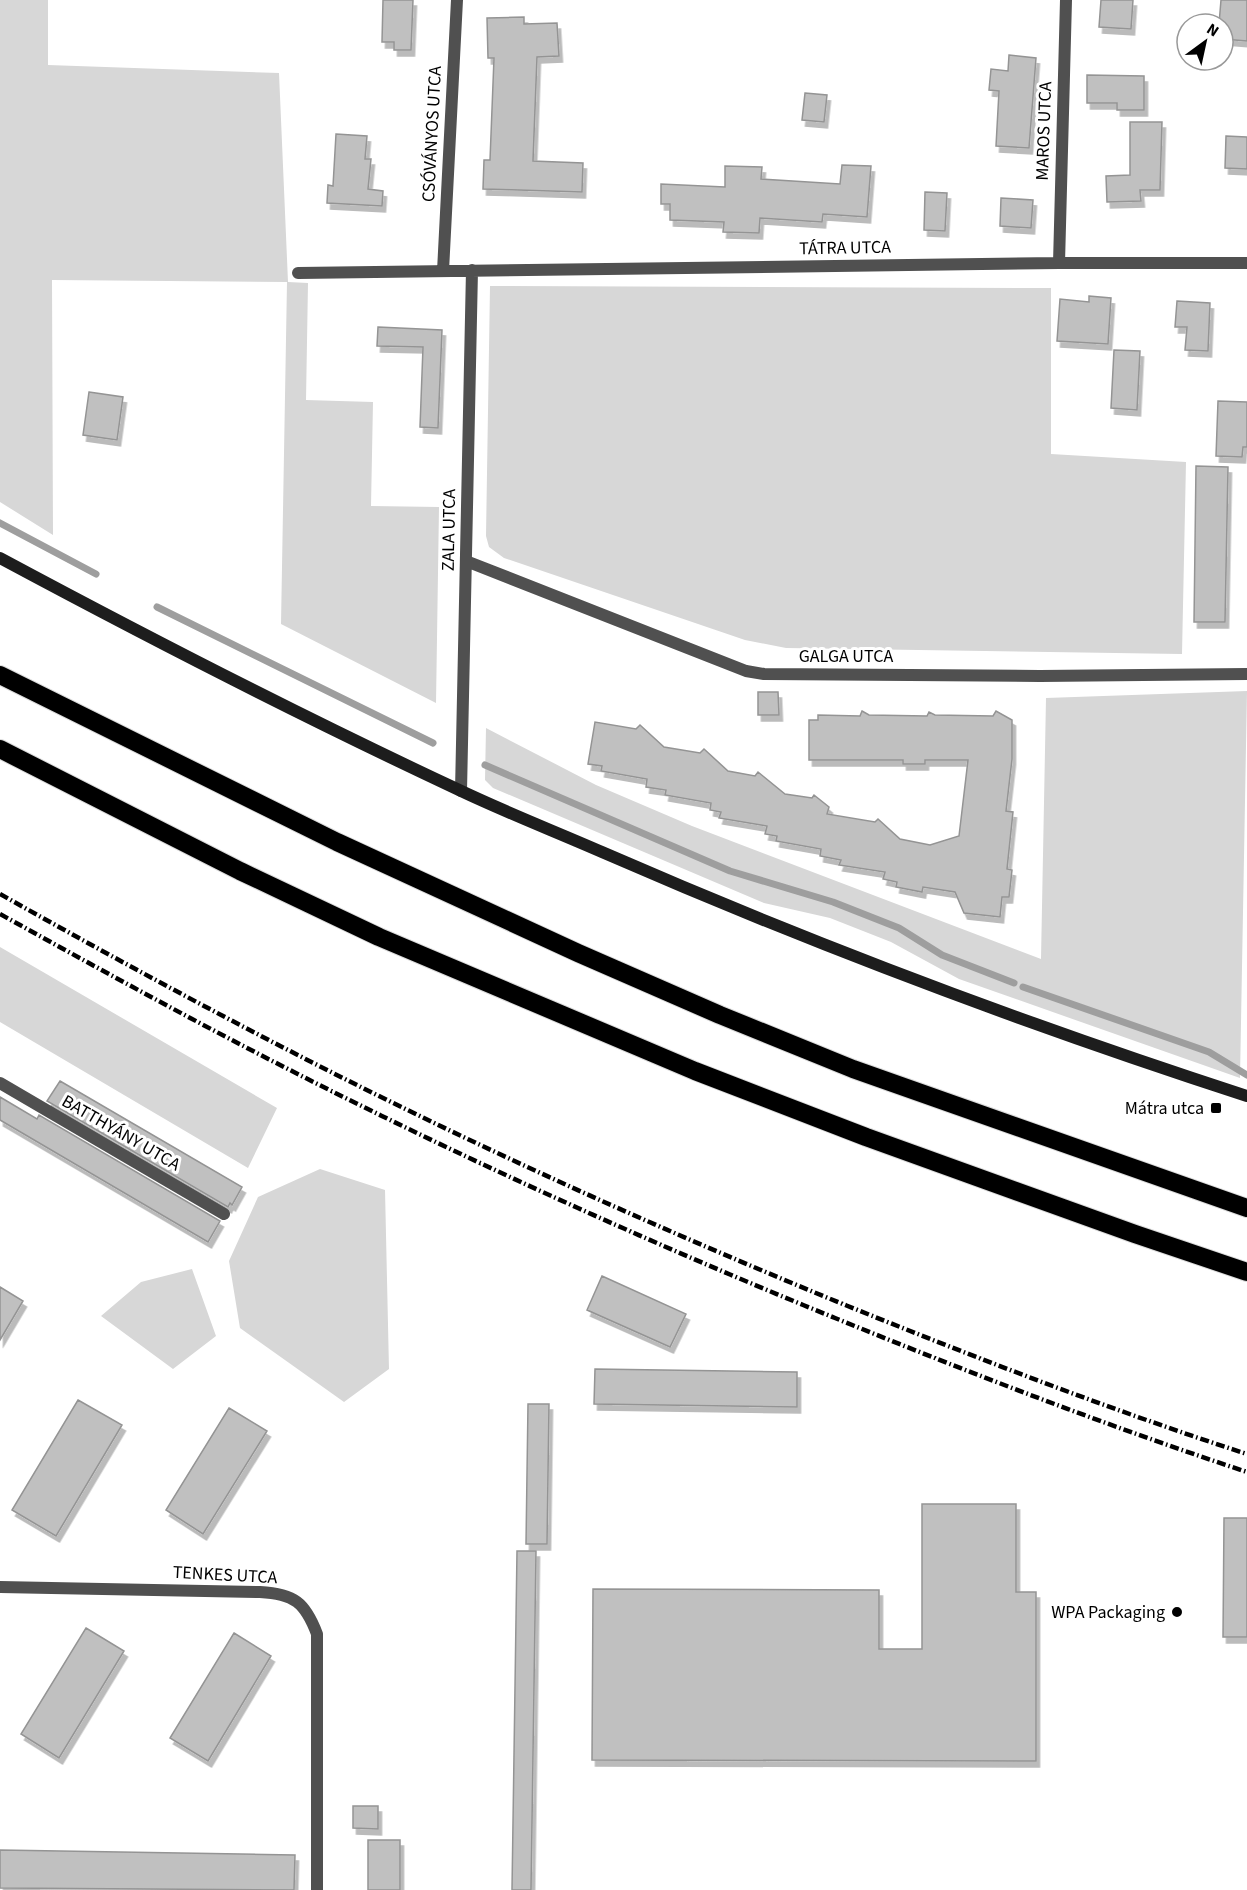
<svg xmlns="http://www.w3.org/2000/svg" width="1247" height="1890" font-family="'Source Sans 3',sans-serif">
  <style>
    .green { fill: #d7d7d7 }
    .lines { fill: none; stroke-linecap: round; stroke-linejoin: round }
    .stream { stroke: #9e9e9e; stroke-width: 7 }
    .building { fill: #c0c0c0; stroke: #949494; stroke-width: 1.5; filter: url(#shadow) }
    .highway-casing { stroke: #dbdbdb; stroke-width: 20 }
    .street { stroke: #505050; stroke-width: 12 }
    .secondary { stroke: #1d1d1d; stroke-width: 12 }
    .highway { stroke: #000; stroke-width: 18 }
    .rail { stroke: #000; stroke-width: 4.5; stroke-dasharray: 9 3 1.5 3; stroke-linecap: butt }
    .poi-dot { fill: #000; stroke: #fff; stroke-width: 2 }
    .labels { text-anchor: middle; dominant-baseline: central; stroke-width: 6; stroke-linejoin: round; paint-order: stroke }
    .street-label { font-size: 18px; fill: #000; stroke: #fff }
    .poi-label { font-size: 18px; fill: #000; stroke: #fff; text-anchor: end }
  </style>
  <defs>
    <filter id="shadow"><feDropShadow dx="3.5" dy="6" stdDeviation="0" flood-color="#0004"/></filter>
  </defs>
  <rect width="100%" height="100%" fill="#fff"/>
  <path class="green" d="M 0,0 L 48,0 L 48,65 L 279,73 L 288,282 L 308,283 L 306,400 L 373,402 L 371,506 L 439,507 L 436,703 L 281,624 L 287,282 L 52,280 L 53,535 L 0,502 Z
    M 490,286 L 1051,288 L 1051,454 L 1186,462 L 1182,654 L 786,648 L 745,640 L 504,558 L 489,547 L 486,536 Z
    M 1247,691 L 1240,1078 L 959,979 L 891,942 L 830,918 L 764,903 L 493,788 L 485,780 L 486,728 L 596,785 L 692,826 L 1041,959 L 1046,698 Z
    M 0,947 L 277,1108 L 248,1168 L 0,1022 Z
    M 320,1169 L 385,1190 L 389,1369 L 344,1402 L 240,1328 L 229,1261 L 258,1197 Z
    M 192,1269 L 216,1336 L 173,1369 L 101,1316 L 141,1282 Z"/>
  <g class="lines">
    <path class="stream" d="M 0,523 L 96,574
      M 157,607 L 433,743
      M 485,765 L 730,871 L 833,902 L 899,928 L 942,955 L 1014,983
      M 1023,987 L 1209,1052 L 1247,1075"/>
  </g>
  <path class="building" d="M 383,0 L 413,0 L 411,50 L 394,50 L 394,42 L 382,42 Z
    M 1101,0 L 1133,0 L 1131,29 L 1099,27 Z
    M 1221,0 L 1247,0 L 1247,41 L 1223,39 L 1223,24 L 1219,24 Z
    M 524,17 L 524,24 L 557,23 L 559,56 L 537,57 L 533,161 L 583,163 L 582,192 L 483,189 L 484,160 L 490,160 L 494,58 L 488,58 L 487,18 Z
    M 1009,55 L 1036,58 L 1029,148 L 996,146 L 999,91 L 989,90 L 991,69 L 1008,71 Z
    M 1087,75 L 1144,76 L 1144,110 L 1117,110 L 1117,103 L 1087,103 Z
    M 805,93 L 827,95 L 824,122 L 802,120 Z
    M 1130,122 L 1162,122 L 1160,190 L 1140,190 L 1141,201 L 1107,202 L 1106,176 L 1130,175 Z
    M 336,134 L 367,136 L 365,159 L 371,159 L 368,189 L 383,191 L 382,206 L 327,203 L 328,185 L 333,186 Z
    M 1226,136 L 1247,137 L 1247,169 L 1225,168 Z
    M 842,165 L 871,166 L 867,217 L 823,214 L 822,222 L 760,218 L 759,233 L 723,232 L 724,222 L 670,220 L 670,204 L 661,204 L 661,184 L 725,187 L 725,166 L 762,167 L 761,179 L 840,184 Z
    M 925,192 L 947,193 L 945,231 L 924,230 Z
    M 1001,198 L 1033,200 L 1031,228 L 1000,226 Z
    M 1089,296 L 1111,298 L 1108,344 L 1057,341 L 1060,299 L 1089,302 Z
    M 1177,301 L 1210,303 L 1208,351 L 1185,350 L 1187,327 L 1175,327 Z
    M 378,327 L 442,330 L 438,428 L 420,427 L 423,347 L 377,346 Z
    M 1114,350 L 1140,351 L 1137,410 L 1111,408 Z
    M 89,392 L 123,397 L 117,440 L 83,435 Z
    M 1218,401 L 1247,402 L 1247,447 L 1243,447 L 1242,457 L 1216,456 Z
    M 1196,466 L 1228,467 L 1225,622 L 1194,622 Z
    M 758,692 L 778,692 L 779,715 L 758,715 Z
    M 862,711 L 869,715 L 927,716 L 929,712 L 935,715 L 993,716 L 996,711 L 1012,720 L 1012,759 L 1006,811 L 1013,812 L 1007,869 L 1012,870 L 1009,897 L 1002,897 L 1000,917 L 964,913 L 955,892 L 923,887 L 922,892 L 896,887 L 897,882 L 883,879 L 885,872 L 839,865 L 841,860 L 820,856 L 821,849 L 776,841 L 777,836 L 765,834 L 767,826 L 719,818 L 721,812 L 710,810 L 711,803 L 665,795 L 666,790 L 646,787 L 647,779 L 601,771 L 602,766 L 588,764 L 595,722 L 636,729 L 640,725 L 664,747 L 700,753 L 704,749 L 728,771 L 755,776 L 758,772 L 785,794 L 812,798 L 814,795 L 829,807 L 827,814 L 875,822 L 878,819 L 900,839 L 930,845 L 959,836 L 968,760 L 925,760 L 925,764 L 903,764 L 903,760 L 809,760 L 809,720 L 818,720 L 818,715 L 860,716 Z
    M 60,1081 L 242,1187 L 232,1205 L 230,1203 L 228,1207 L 47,1101 Z
    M 0,1097 L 37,1119 L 39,1115 L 220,1221 L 208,1242 L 0,1120 Z
    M 602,1276 L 686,1314 L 670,1347 L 587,1310 Z
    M 0,1287 L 23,1301 L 0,1340 Z
    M 595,1369 L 797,1372 L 797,1407 L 594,1404 Z
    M 78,1400 L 122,1425 L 56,1536 L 12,1510 Z
    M 528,1404 L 549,1404 L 547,1544 L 526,1544 Z
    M 229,1408 L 267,1431 L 203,1534 L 166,1510 Z
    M 922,1504 L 1016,1504 L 1016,1592 L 1036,1592 L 1036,1761 L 592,1760 L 593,1589 L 879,1590 L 879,1649 L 922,1649 Z
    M 1224,1518 L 1247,1518 L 1247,1637 L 1223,1637 Z
    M 517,1551 L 536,1551 L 531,1890 L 512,1890 Z
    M 86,1628 L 124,1651 L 59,1758 L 21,1734 Z
    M 234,1633 L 271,1656 L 208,1761 L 170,1738 Z
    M 353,1806 L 378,1806 L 378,1829 L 353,1828 Z
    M 368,1840 L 400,1840 L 400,1890 L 368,1890 Z
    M 0,1850 L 295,1855 L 294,1890 L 0,1888 Z"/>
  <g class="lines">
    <defs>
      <path id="highway" d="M 0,675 L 337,842 L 578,953 L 720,1015 L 853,1069 L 1247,1208
        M 0,749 L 240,871 L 379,937 L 695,1071 L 866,1137 L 1135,1234 L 1247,1272"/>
    </defs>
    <use href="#highway" class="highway-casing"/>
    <path class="street" d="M 1059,263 L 1066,0
      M 443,271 L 457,0
      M 298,273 L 1059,263 L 1247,263
      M 466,561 L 746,671 L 764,674 L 1040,676 L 1247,674
      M 461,791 L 472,270
      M 0,1083 L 224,1214
      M 0,1587 L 260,1592 C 294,1594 305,1602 317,1634 L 317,1890"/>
    <path class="secondary" d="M 0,558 C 151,639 303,717 457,789 C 505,812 554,831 602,852 C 813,944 1028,1025 1247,1096"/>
    <use href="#highway" class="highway"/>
    <path class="rail" d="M 0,894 C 96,948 193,1001 290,1051 C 466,1142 646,1223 828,1298 C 966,1354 1105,1408 1247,1454
      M 0,914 C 94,966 188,1018 284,1067 C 464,1159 648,1242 835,1318 C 970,1373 1108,1426 1247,1472"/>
  </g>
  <g class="poi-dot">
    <rect x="1210" y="1102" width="12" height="12" rx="3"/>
    <circle cx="1177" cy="1612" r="6"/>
  </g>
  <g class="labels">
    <g class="street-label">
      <text transform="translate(1044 131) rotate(-88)">MAROS UTCA</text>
      <text transform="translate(432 134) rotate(-87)">CSÓVÁNYOS UTCA</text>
      <text transform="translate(845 248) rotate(-1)">TÁTRA UTCA</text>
      <text transform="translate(449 530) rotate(-89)">ZALA UTCA</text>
      <text x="846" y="656">GALGA UTCA</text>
      <text transform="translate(121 1133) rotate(30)">BATTHYÁNY UTCA</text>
      <text transform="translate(225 1575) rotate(3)">TENKES UTCA</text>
    </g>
    <g class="poi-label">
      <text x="1204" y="1108">Mátra utca</text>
      <text x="1165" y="1612">WPA Packaging</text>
    </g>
  </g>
  <g transform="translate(1205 42) rotate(33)"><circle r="28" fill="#ffffff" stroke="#999999" stroke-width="1.5"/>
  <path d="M0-4.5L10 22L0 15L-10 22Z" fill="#000000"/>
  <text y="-9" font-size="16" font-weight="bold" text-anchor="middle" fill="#000000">N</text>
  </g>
</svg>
